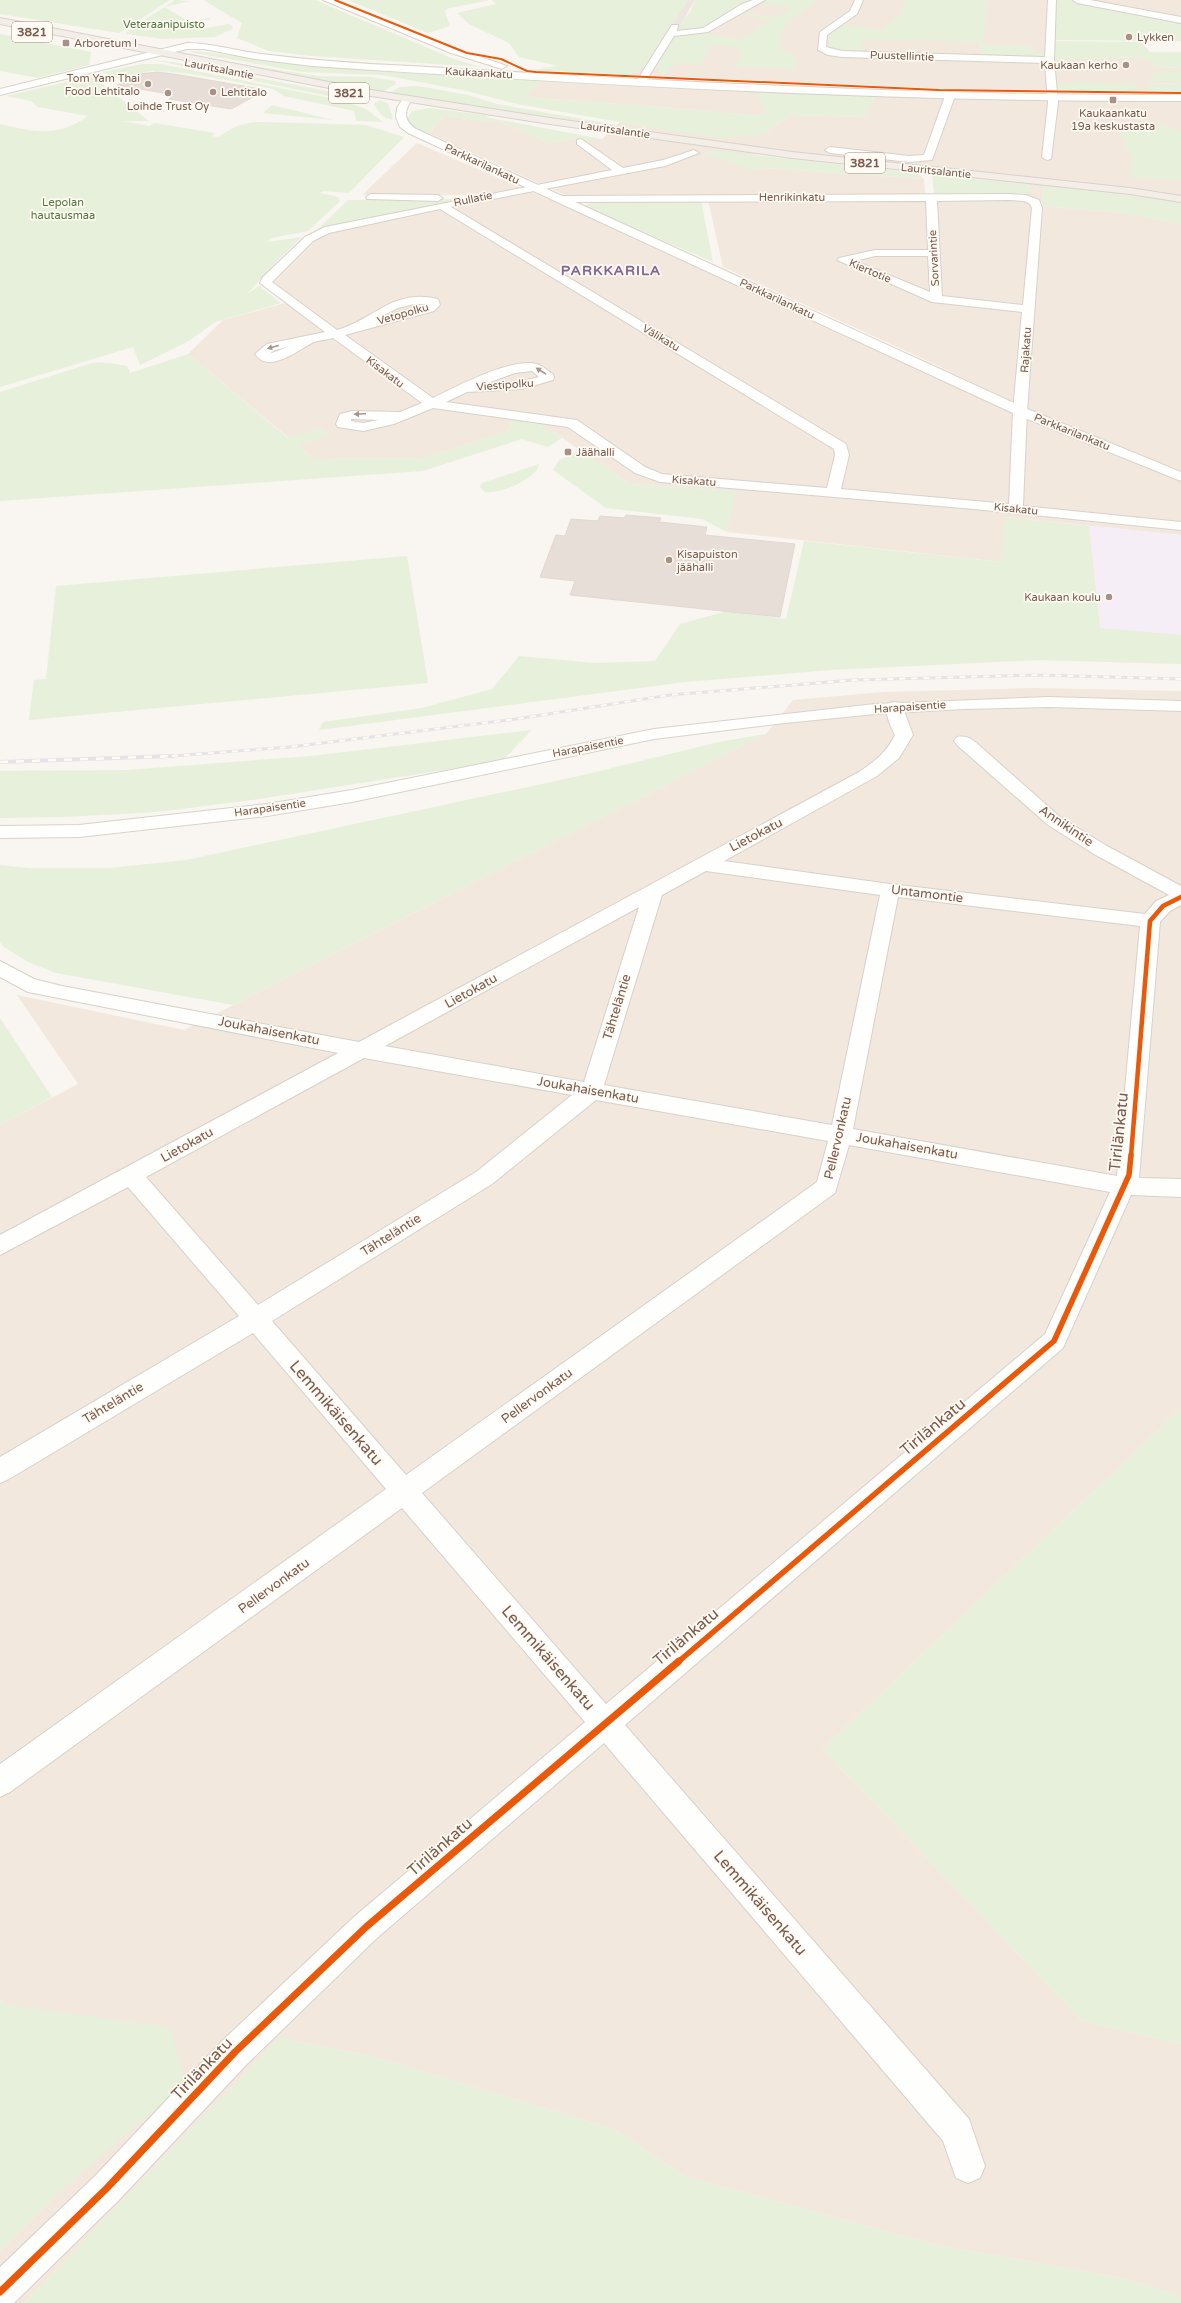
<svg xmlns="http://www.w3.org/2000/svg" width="1181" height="2303" font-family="'Varela Round',sans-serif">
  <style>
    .residential { fill: #f2e8de }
    .industrial { fill: #ede5e0 }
    .education { fill: #f6eef6 }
    .green { fill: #e7f0db }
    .building { fill: #e6ded7; stroke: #e2d8d2 }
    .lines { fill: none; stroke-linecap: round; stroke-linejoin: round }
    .street-casing { stroke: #d7d1cb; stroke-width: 2 }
    .secondary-casing { stroke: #d9d2cb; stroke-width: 2 }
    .primary-casing { stroke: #dad1cc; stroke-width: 2 }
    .street { fill: #fefefd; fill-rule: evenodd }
    .secondary { fill: #fefefd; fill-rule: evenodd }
    .primary { fill: #f3eee8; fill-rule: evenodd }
    .rail-far1-casing { stroke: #e6e3e7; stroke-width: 3 }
    .rail-casing { stroke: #e6e3e7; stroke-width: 4 }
    .rail-far1 { stroke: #fffaf3; stroke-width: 2; stroke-dasharray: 6; stroke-linecap: butt }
    .rail { stroke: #fffaf3; stroke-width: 2.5; stroke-dasharray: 8; stroke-linecap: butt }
    .cycleway-far3-casing { stroke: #fffaf3; stroke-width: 3 }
    .cycleway-far2-casing { stroke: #fffaf3; stroke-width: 6 }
    .cycleway-far1-casing { stroke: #fffaf3; stroke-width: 8 }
    .cycleway-casing { stroke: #fffaf3; stroke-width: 10 }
    .cycleway-far3 { stroke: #e8590c; stroke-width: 2 }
    .cycleway-far2 { stroke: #e8590c; stroke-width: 4.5 }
    .cycleway-far1 { stroke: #e8590c; stroke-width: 5.5 }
    .cycleway { stroke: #e8590c; stroke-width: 7 }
    .oneway { fill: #a8958b }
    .poi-dot { fill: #a69286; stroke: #fffaf3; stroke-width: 1.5 }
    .labels { text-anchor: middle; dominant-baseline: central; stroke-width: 3.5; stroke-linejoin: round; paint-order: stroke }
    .far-park-label { font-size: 11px; fill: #537a41; stroke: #fffaf3 }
    .far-poi-label { font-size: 11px; fill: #7a5c4d; stroke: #fffaf3; text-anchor: start }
    .far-street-label { font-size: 11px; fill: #7a5c4d; stroke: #fffaf3 }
    .shield { fill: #fffaf3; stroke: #a28b7f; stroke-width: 1 }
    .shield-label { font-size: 12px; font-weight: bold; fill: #7a5c4d }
    .street-label { font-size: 13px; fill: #7a5c4d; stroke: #fffaf3 }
    .far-district-label { font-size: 14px; font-weight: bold; letter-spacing: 1px; fill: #846695; stroke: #fffaf3 }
    .near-street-label { font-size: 16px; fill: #7a5c4d; stroke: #fffaf3 }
  </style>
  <rect width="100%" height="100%" fill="#f9f5f0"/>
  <path class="residential" d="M 755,0 L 1056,0 L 1053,60 L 1138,57 L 1149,60 L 1158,67 L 1181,68 L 1181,83 L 1147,84 L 1153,92 L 1181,99 L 1181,202 L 1044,185 L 1041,206 L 1124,213 L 1181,224 L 1181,535 L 1005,517 L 1001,562 L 727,532 L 735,491 L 630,484 L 539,422 L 513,419 L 508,431 L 425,458 L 314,459 L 298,445 L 329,434 L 321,428 L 289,438 L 188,354 L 223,320 L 296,300 L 273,283 L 329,227 L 474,195 L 362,195 L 417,143 L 965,378 L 723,267 L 708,200 L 1031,194 L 1030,184 L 756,154 L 750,170 L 767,168 L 924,179 L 925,194 L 565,195 L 428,133 L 445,116 L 491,122 L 496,120 L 550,143 L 577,138 L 602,139 L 620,122 L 654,128 L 761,135 L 792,115 L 864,117 L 876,96 L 757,91 L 765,113 L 759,116 L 674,108 L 523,97 L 543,80 L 534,70 L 602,74 L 635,73 L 657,65 L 674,32 Z
    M 1074,0 L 1181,0 L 1181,21 Z
    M 1033,688 L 1181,691 L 1181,1408 L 822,1749 L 1082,2021 L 1181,2044 L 1181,2297 L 1127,2279 L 936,2245 L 684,2176 L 616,2130 L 375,2057 L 279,2038 L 24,2303 L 0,2303 L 0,2251 L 56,2195 L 6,2005 L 0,1999 L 0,1125 L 78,1084 L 17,995 L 184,1030 L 766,734 L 793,700 L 883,692 Z"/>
  <path class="industrial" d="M 688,0 L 695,0 L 657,65 L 635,73 L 646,65 Z"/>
  <path class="education" d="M 1034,520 L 1181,535 L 1181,664 L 1040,660 Z"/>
  <path class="green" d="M 0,0 L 170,0 L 119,33 L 0,14 Z
    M 175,0 L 191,1 L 164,7 L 190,22 L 209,18 L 211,19 L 193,23 L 202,29 L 229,24 L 233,27 L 232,29 L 215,37 L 163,39 L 126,34 L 126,32 Z
    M 203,0 L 315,0 L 454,59 L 481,67 L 311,56 L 269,51 L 237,38 L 242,23 Z
    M 348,0 L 490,0 L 446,9 L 445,12 L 450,26 L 428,33 Z
    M 492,0 L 688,0 C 676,18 653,62 637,72 C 627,77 550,71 534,70 L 557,66 L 519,57 L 509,43 L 469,24 L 457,13 L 496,4 Z
    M 695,0 L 755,0 L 702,29 L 674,32 L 691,10 Z
    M 766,0 L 819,0 L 785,25 L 778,48 L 797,58 L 794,69 L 736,66 L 742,52 L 735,47 L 711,45 L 701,64 L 674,63 L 662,78 L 657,65 L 673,37 L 704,33 L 741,40 L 772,20 L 736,14 L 740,12 L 777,18 L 790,8 L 759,3 Z
    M 888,0 L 988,0 L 983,44 L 1032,46 L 1034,52 L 1045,53 L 1045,58 L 983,57 L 977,42 L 863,39 L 862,53 L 843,52 L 828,48 L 826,42 L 828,34 L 844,24 L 880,30 L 900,16 L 904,1 Z
    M 1056,0 L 1074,0 L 1181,21 L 1181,41 L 1054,40 Z
    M 0,34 L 91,52 L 89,65 L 38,78 L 0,71 Z
    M 1054,41 L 1141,42 L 1150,52 L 1181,52 L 1181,68 L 1158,67 L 1149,60 L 1137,57 L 1053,60 Z
    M 196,51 L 311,65 L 377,70 L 374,71 L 543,80 L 524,97 L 674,108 L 759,116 L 765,113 L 756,91 L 876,96 L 864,117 L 792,115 L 761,135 L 722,138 L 654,128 L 517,104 L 467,91 L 383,75 L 302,72 L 189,52 Z
    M 153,60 L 172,62 L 370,99 L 357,102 Z
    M 222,61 L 318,76 L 371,77 L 395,81 L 396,84 L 382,92 Z
    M 142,64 L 161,64 L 340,100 L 366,109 L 383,122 L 356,121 L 354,111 L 284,96 L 273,89 C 235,82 193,72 155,71 C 135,71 123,86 103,72 Z
    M 1181,72 L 1181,81 L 1149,81 L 1153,77 L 1152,73 Z
    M 92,76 L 149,121 L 123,121 L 149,126 L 154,123 L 215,133 L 212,136 L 218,137 C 235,126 244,122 265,122 L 366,125 L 404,137 L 349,193 L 323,191 L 320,193 L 338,197 L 340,201 L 308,231 L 272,238 L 267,242 L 302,237 L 278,260 L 247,294 L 259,286 L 281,303 L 215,322 L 189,341 L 140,365 L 133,347 L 0,387 L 0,124 C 35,132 57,138 88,116 L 38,107 L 31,101 L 6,96 Z
    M 1055,82 L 1133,83 L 1141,92 L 1055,91 Z
    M 1181,83 L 1181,92 C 1169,93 1152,97 1147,84 Z
    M 418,86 L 468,95 L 497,104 L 686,137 L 389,93 L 400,87 Z
    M 379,100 L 388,103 L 393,119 C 384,121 378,111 374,104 Z
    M 272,105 L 333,120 L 263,113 Z
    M 430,108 L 491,116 L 485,117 L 602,139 L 584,142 L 576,138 L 550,143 L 496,120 L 491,122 L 445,116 L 428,133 L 413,127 L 408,123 L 408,117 L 412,111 Z
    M 1163,125 L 1181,131 L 1181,180 L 1129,177 L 1131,159 L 1117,126 Z
    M 711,150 L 918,173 L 924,179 L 767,168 L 750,170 L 703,153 Z
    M 932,175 L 1030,184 L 1031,194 L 934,193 Z
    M 1044,185 L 1181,202 L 1181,224 L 1124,213 L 1041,206 Z
    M 459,199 L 329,227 L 317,230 L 348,200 Z
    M 701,200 L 713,262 L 582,206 L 595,201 Z
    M 188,354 L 288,438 L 321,428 L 330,435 L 298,445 L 314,459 L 425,458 L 508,431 L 513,419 L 539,422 L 562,438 L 548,447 L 522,439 L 423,471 L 0,501 L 0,392 L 92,363 C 104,362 115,363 127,366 L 130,373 Z
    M 581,450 L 630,484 L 735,491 L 727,532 L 702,519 L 606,508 L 553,470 L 559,460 Z
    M 539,464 C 538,479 498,495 484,492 L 480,486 L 482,483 Z
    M 1004,517 L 1089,526 L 1100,628 L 1181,635 L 1181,664 L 1040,660 L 831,670 L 685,682 L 319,730 L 323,722 L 422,708 L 492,689 L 519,656 L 596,663 L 655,661 L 680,624 L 727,611 L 786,619 L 804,541 L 1001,562 Z
    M 407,556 L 428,683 L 29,720 L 34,680 L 46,679 L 56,586 Z
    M 532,730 L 502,761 L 252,800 L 158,812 L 63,817 L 0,818 L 0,771 L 127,770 L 311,756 Z
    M 766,734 L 233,1005 L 56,973 L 28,962 L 4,947 L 0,942 L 0,865 L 28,868 L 110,868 L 186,860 L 579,776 L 719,742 Z
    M 0,1018 L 52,1097 L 0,1125 Z
    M 1181,1408 L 1181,2044 L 1082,2021 L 822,1749 Z
    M 0,1999 L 6,2005 L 169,2027 L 186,2082 L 56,2195 L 0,2251 Z
    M 279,2038 L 375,2057 L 616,2130 L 684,2176 L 936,2245 L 1127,2279 L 1181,2297 L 1181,2303 L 24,2303 Z"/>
  <path class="building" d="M 157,72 L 174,74 L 266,90 L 231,109 L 169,99 L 175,95 L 117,85 L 140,74 Z
    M 626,515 L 661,518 L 659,522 L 707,527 L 705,535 L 795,544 L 780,617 L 570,595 L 575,581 L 540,577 L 556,535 L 565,536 L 571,519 L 598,521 L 600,516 L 624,518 Z"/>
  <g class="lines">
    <defs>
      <path id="street" d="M 753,0 L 765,0 L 708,32 L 674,36 L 644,84 L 638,84 L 636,82 L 672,25 L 678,25 L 677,31 L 703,28 L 742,4 Z
        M 855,0 L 863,0 L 857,14 L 827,35 L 826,47 L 842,51 L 1045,57 L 1048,0 L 1056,0 L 1054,60 L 1058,103 L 1051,159 L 1047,160 L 1042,157 L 1048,103 L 1045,63 L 842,57 L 828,55 L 818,50 L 820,32 L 850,11 Z
        M 1073,0 L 1090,0 L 1181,17 L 1181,23 L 1077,3 Z
        M 950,93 L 955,96 L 932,160 L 909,162 L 830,153 L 825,150 L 830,147 L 909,156 L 924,155 L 945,96 Z
        M 581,139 L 623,168 L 663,160 L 694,150 L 699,153 L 665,166 L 451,207 L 846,444 L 849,455 L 841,489 L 1009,504 L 1013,411 L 1022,312 L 932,302 L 837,260 L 839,258 L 875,250 L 928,250 L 926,201 L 559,202 L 554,199 L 559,196 L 1009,194 L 1026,195 L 1039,200 L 1042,208 L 1027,411 L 1023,506 L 1181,522 L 1181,530 L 974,509 L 660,482 L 635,473 L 568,427 L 433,408 L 394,424 L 363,431 L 338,427 L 336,424 L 340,414 L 352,411 L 400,412 L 422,403 L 333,338 C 327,340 320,340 314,342 C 299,349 269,375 255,354 L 267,344 L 325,332 L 260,283 L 263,277 L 305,237 L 325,227 L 612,170 L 577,144 L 577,140 ZM 1009,200 L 1024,201 L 1030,204 L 1032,208 L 1023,305 L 942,296 L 937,201 ZM 440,209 L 834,449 L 835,455 L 827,488 L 662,474 L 645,467 L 577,420 L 446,402 L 467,392 L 522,389 L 553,380 L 554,377 L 553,374 C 548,371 543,366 537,364 C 512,357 456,387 433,398 L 345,335 L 434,311 L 440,305 L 438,299 C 393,288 375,319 337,330 L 272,282 L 313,241 L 329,233 ZM 875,256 L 928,256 L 930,292 L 855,261 ZM 414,304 L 427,304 L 378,318 L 398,308 ZM 288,347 L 269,354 L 275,350 ZM 532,371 L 539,377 L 522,381 L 485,384 L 515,373 ZM 351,419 L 353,419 L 378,420 L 363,423 L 351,421 Z
        M 371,194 L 438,195 L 443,198 L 438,201 L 367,199 L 366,197 Z
        M 895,702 L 901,703 L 913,735 L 899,758 L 877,776 L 724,861 L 890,884 L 1145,914 L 1156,901 L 1169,895 L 1094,854 L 1048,825 L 957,745 L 954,741 L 957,737 C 968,735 973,740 981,747 L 1060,817 L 1107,846 L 1181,886 L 1181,905 L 1170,911 L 1160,922 L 1139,1178 L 1181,1179 L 1181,1197 L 1131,1195 L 1063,1348 L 625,1725 L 969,2119 L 985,2166 L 980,2178 L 968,2183 L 956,2178 L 943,2141 L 604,1743 L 377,1938 L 247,2064 L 119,2200 L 14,2303 L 0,2303 L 0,2267 L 95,2176 L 223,2040 L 355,1916 L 585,1722 L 402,1508 L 10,1792 L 0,1797 L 0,1764 L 386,1489 L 253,1333 L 9,1479 L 0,1483 L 0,1457 L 239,1316 L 128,1187 L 0,1255 L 0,1235 L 338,1053 L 28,992 L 0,977 L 0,961 L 34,979 L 62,986 L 359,1042 L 859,772 C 874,762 887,752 895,735 C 891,726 883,713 889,703 ZM 706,871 L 880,895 L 832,1125 L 604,1085 L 662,895 ZM 898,897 L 1140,926 L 1117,1176 L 853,1129 ZM 639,907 L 584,1082 L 385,1046 ZM 364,1058 L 572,1095 L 476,1172 L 258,1305 L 146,1177 ZM 596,1100 L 828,1141 L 817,1182 L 406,1475 L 272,1321 L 492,1184 ZM 849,1145 L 1110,1192 L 1045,1334 L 606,1704 L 422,1493 L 835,1193 Z"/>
      <path id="secondary" d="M 323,0 L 335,0 L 457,49 L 507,66 L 502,69 L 451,53 Z
        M 187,43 C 212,43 236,51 261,54 C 311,60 361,64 411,66 C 667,81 924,96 1181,95 L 1181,101 C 891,102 601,85 312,66 L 255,59 L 204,49 L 187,49 L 0,95 L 0,89 Z
        M 407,96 L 412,99 C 404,111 403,120 416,129 L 1025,408 L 1181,472 L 1181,481 L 1015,414 L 408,133 L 400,127 L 396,117 L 397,108 L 404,97 Z
        M 1049,697 L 1181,701 L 1181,711 L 1049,707 L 964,709 L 875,714 L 785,723 L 654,739 L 352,802 L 267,816 L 79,837 L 0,838 L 0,826 L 79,825 L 267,804 L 352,790 L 654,729 L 875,704 Z"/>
      <path id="primary" d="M 0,18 L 365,89 L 550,118 L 792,152 L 1130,188 L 1181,196 L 1181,202 L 1130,194 L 792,158 L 550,124 L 365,95 L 0,24 Z"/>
    </defs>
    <use href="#street" class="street-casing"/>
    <use href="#secondary" class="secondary-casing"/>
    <use href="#primary" class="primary-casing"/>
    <use href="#street" class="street"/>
    <use href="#secondary" class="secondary"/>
    <use href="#primary" class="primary"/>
    <defs>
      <path id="rail-far1" d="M 160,757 L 290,747 L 516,719 L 670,695 L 854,680 L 1036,675 L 1181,679"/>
      <path id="rail" d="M 0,762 L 173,756"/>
    </defs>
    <use href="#rail-far1" class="rail-far1-casing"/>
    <use href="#rail" class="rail-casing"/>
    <use href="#rail-far1" class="rail-far1"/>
    <use href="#rail" class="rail"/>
    <defs>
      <path id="cycleway-far3" d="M 335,0 L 467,53 L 501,59 L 527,71 L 536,72 L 939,90 L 1181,93"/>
      <path id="cycleway-far2" d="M 1131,1156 L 1150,921 L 1163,906 L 1181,897"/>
      <path id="cycleway-far1" d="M 678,1662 L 1054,1341 L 1129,1175 L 1131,1155"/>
      <path id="cycleway" d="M 0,2292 L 107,2188 L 235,2052 L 366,1927 L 679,1661"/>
    </defs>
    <use href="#cycleway-far3" class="cycleway-far3-casing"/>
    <use href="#cycleway-far2" class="cycleway-far2-casing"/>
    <use href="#cycleway-far1" class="cycleway-far1-casing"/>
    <use href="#cycleway" class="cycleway-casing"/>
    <use href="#cycleway-far3" class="cycleway-far3"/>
    <use href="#cycleway-far2" class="cycleway-far2"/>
    <use href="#cycleway-far1" class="cycleway-far1"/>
    <use href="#cycleway" class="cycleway"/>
  </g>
  <defs><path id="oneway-solid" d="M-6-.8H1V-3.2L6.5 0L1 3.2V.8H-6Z"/></defs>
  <g class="oneway">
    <use href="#oneway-solid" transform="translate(273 347) rotate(165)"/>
    <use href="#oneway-solid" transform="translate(541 371) rotate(-148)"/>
    <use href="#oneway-solid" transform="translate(360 414) rotate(178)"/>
  </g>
  <g class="poi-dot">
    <circle cx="1129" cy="37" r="4"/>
    <rect x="62" y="39" width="8" height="8" rx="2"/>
    <circle cx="1126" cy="65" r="4"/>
    <circle cx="148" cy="84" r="4"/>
    <circle cx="213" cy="92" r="4"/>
    <circle cx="168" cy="93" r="4"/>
    <rect x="1109" y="96" width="8" height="8" rx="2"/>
    <rect x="564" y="448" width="8" height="8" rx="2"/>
    <circle cx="669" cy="560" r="4"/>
    <circle cx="1109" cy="597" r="4"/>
  </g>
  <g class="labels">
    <g class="far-park-label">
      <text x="164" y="24">Veteraanipuisto</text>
      <text x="63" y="202">Lepolan<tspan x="63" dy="13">hautausmaa</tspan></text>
    </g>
    <g class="far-poi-label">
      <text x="1137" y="37">Lykken</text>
      <text x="74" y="43">Arboretum I</text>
      <text x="1118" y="65" text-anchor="end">Kaukaan kerho</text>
      <text x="140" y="78" text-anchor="end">Tom Yam Thai<tspan x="140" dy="13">Food Lehtitalo</tspan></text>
      <text x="221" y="92">Lehtitalo</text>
      <text x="168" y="106" text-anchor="middle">Loihde Trust Oy</text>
      <text x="1113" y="113" text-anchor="middle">Kaukaankatu<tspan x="1113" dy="13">19a keskustasta</tspan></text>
      <text x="576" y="452">Jäähalli</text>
      <text x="677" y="554">Kisapuiston<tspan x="677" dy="13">jäähalli</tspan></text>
      <text x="1101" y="597" text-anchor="end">Kaukaan koulu</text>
    </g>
    <g class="far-street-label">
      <text transform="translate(902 56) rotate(2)">Puustellintie</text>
      <text transform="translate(219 69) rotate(11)">Lauritsalantie</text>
      <text transform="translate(479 73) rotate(3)">Kaukaankatu</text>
      <text transform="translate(615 130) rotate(8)">Lauritsalantie</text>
      <text transform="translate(482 164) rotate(25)">Parkkarilankatu</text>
      <text transform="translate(936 171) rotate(6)">Lauritsalantie</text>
      <text x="792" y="197">Henrikinkatu</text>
      <text transform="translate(473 199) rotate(-12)">Rullatie</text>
      <text transform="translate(934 258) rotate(-93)">Sorvarintie</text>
      <text transform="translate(870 271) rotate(23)">Kiertotie</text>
      <text transform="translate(777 299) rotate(25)">Parkkarilankatu</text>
      <text transform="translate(403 314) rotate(-16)">Vetopolku</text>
      <text transform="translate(661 338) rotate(31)">Välikatu</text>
      <text transform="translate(1026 350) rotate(-86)">Rajakatu</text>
      <text transform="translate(385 372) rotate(37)">Kisakatu</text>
      <text transform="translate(505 385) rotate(-4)">Viestipolku</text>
      <text transform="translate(1072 432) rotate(22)">Parkkarilankatu</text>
      <text transform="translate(694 481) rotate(4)">Kisakatu</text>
      <text transform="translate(1016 509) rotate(6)">Kisakatu</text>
      <text transform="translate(910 707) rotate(-4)">Harapaisentie</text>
      <text transform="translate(588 747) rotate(-11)">Harapaisentie</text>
      <text transform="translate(270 808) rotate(-8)">Harapaisentie</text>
    </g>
    <g class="shield">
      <rect x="12" y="22" width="40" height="20" rx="3"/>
      <rect x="329" y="83" width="40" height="20" rx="3"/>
      <rect x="845" y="153" width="40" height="20" rx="3"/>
    </g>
    <g class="shield-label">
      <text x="32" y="32">3821</text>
      <text x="349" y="93">3821</text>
      <text x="865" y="163">3821</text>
    </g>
    <g class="street-label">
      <text transform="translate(1066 826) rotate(34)">Annikintie</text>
      <text transform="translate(756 835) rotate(-28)">Lietokatu</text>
      <text transform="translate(927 894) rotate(7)">Untamontie</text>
      <text transform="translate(471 991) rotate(-29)">Lietokatu</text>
      <text transform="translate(617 1007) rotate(-73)">Tähteläntie</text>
      <text transform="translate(269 1031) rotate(11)">Joukahaisenkatu</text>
      <text transform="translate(588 1090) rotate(10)">Joukahaisenkatu</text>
      <text transform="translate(838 1138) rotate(-77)">Pellervonkatu</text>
      <text transform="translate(187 1145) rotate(-29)">Lietokatu</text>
      <text transform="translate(907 1146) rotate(10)">Joukahaisenkatu</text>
      <text transform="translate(391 1235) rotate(-32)">Tähteläntie</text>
      <text transform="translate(537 1396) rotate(-36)">Pellervonkatu</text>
      <text transform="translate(113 1403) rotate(-31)">Tähteläntie</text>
      <text transform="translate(274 1586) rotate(-36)">Pellervonkatu</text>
    </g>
    <g class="far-district-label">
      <text x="611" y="270">PARKKARILA</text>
    </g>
    <g class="near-street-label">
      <text transform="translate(1119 1132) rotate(-84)">Tirilänkatu</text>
      <text transform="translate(336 1413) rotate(49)">Lemmikäisenkatu</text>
      <text transform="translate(933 1427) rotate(-40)">Tirilänkatu</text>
      <text transform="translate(686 1637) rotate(-40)">Tirilänkatu</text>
      <text transform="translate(548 1658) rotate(49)">Lemmikäisenkatu</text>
      <text transform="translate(440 1847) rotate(-41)">Tirilänkatu</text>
      <text transform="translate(760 1903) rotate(49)">Lemmikäisenkatu</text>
      <text transform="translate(202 2069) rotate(-46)">Tirilänkatu</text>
    </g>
  </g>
</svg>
